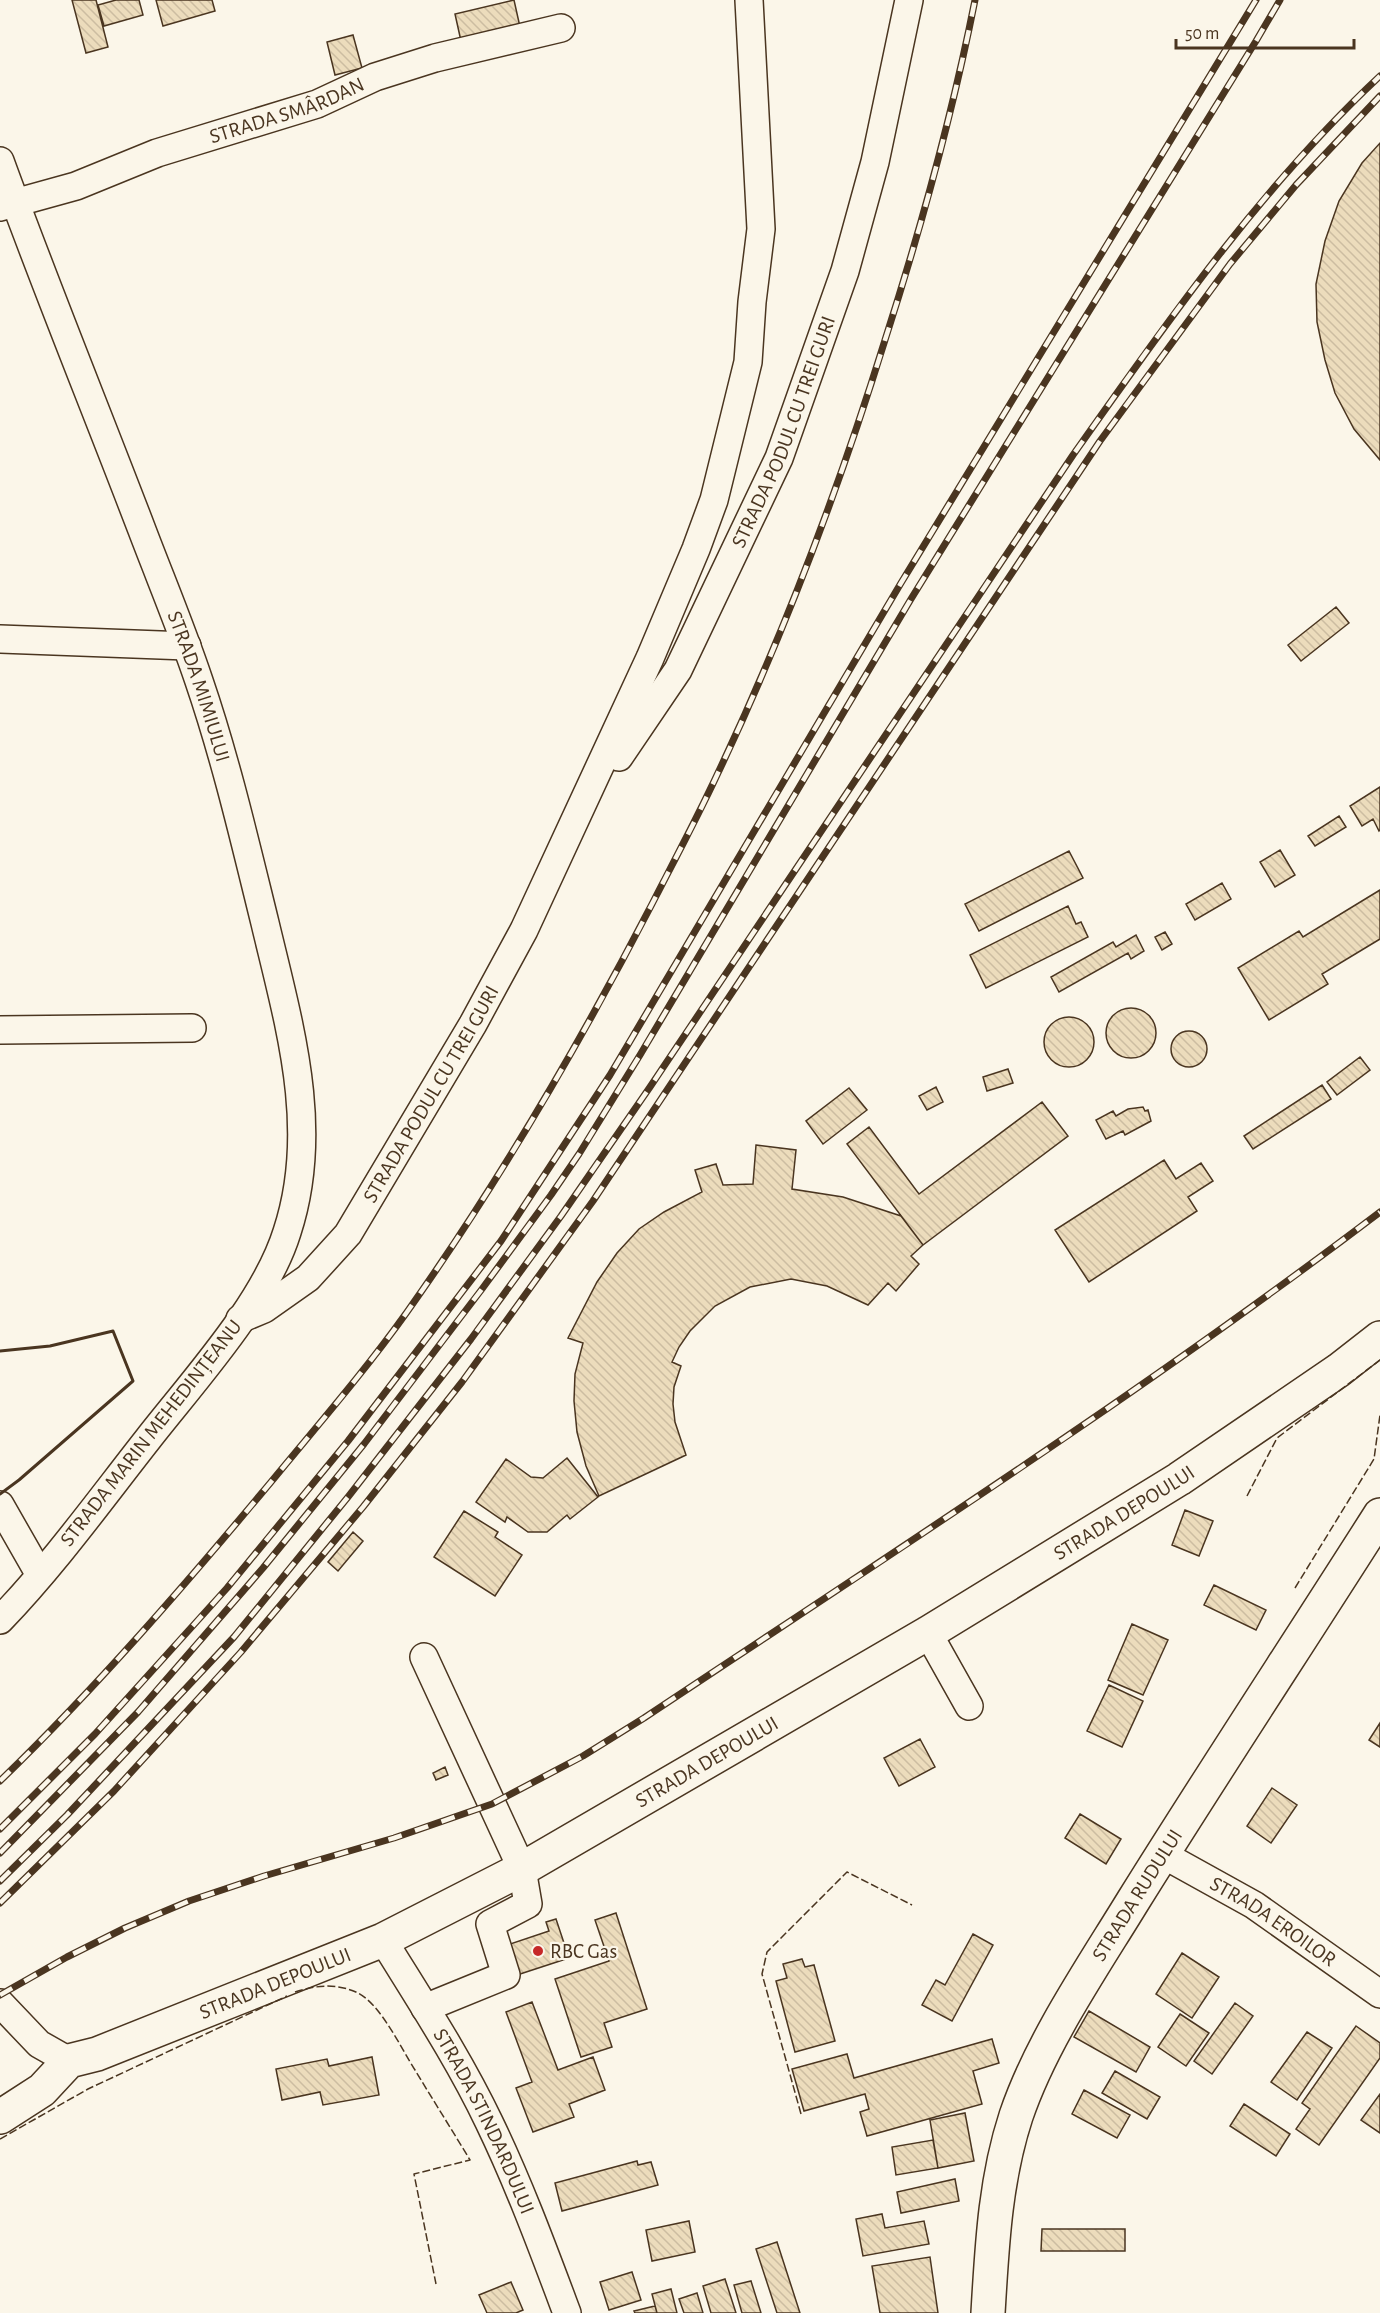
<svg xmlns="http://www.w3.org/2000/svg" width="1380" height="2313" font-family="'Alegreya Sans',sans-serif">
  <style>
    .building { fill: url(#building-back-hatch); stroke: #4a3520; stroke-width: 1.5 }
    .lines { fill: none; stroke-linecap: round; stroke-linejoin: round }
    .minor-casing { stroke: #4a3520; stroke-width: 30 }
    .major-casing { stroke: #4a3520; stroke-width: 36 }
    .minor { stroke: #fbf6e9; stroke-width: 27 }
    .major { stroke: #fbf6e9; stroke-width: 33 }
    .rail-casing { stroke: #4a3520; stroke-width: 7 }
    .rail { stroke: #fbf6e9; stroke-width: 4.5; stroke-dasharray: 14; stroke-linecap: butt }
    .fence { stroke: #4a3520; stroke-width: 1.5; stroke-dasharray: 8 3; stroke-linecap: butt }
    .wall { stroke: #4a3520; stroke-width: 3 }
    .poi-dot { fill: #c62828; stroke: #fbf6e9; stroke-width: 2 }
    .labels { text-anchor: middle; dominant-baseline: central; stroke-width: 4.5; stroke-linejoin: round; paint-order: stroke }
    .street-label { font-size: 21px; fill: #4a3520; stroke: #fbf6e9 }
    .poi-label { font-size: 21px; fill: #4a3520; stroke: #fbf6e9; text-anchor: start }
  </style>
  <defs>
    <pattern id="building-back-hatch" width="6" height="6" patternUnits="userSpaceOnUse" patternTransform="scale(1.5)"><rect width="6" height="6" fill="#ecdcbc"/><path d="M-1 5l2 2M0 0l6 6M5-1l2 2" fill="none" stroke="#ccbda1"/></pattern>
  </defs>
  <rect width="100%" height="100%" fill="#fbf6e9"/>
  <path class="building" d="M 72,0 L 96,0 L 108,47 L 86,53 Z
    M 116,0 L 139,0 L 143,15 L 104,26 L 98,5 Z
    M 156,0 L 212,0 L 215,11 L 163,26 Z
    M 514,0 L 520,27 L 461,41 L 455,14 Z
    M 353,35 L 362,68 L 335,75 L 327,42 Z
    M 1380,143 L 1380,460 L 1354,429 L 1335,393 L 1325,360 L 1317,322 L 1316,284 L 1325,241 L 1339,201 L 1362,163 Z
    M 1336,607 L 1349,623 L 1301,661 L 1288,645 Z
    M 1380,787 L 1380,830 L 1379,831 L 1373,819 L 1362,826 L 1350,806 Z
    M 1339,816 L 1346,827 L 1315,846 L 1308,836 Z
    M 1280,850 L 1295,875 L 1275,887 L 1260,862 Z
    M 1069,851 L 1083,878 L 979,931 L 965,904 Z
    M 1222,883 L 1231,899 L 1195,920 L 1186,904 Z
    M 1380,890 L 1380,939 L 1322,974 L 1328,984 L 1269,1020 L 1238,968 L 1299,931 L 1303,937 Z
    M 1068,906 L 1076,924 L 1081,922 L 1088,937 L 986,988 L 970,955 Z
    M 1165,932 L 1172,944 L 1162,950 L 1155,937 Z
    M 1136,935 L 1144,951 L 1131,959 L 1128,953 L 1059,992 L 1051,977 L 1113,942 L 1116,947 Z
    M1106 1033a25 25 0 1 1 50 0a25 25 0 1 1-50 0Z
    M1044 1042a25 25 0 1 1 50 0a25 25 0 1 1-50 0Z
    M1171 1049a18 18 0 1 1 36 0a18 18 0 1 1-36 0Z
    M 1360,1057 L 1370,1070 L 1337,1095 L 1327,1082 Z
    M 1008,1069 L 1013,1083 L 987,1091 L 983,1077 Z
    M 1322,1085 L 1331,1099 L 1253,1149 L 1244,1136 Z
    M 936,1087 L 943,1102 L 927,1110 L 919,1096 Z
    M 849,1088 L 867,1110 L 823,1144 L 806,1121 Z
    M 1042,1102 L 1068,1136 L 923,1245 L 847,1144 L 869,1127 L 919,1194 Z
    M 1143,1107 L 1145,1111 L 1148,1110 L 1151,1121 L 1125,1135 L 1123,1131 L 1106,1139 L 1096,1120 L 1113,1111 L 1116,1116 L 1128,1109 Z
    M 756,1145 L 796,1150 L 792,1189 L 843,1197 L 901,1216 L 923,1245 L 911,1256 L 919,1264 L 896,1291 L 888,1283 L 868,1305 L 827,1286 L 791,1279 L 750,1287 L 715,1306 L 690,1331 L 679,1347 L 672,1362 L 681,1366 L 674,1387 L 673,1404 L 675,1422 L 686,1455 L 599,1496 L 586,1466 L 577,1432 L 574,1401 L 575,1374 L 583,1343 L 568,1338 L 597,1282 L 617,1253 L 639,1229 L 664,1212 L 702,1192 L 695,1170 L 716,1164 L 723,1185 L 753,1184 Z
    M 1164,1160 L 1176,1179 L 1201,1163 L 1213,1181 L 1188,1197 L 1197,1211 L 1089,1282 L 1055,1230 Z
    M 567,1458 L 598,1497 L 570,1519 L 567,1515 L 547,1532 L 528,1532 L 507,1517 L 505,1522 L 476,1502 L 506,1459 L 531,1477 L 543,1478 Z
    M 1185,1510 L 1213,1521 L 1199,1556 L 1172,1545 Z
    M 464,1511 L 498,1532 L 495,1537 L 522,1555 L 495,1596 L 434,1557 Z
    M 353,1532 L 363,1541 L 338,1571 L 328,1562 Z
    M 1214,1585 L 1266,1610 L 1256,1630 L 1204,1605 Z
    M 1132,1624 L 1168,1640 L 1143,1695 L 1108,1680 Z
    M 1109,1685 L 1143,1701 L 1122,1747 L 1087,1731 Z
    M 1380,1723 L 1380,1747 L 1369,1740 Z
    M 920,1739 L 935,1767 L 899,1786 L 884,1758 Z
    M 445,1767 L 448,1775 L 436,1780 L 433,1773 Z
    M 1272,1788 L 1297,1805 L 1271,1843 L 1247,1826 Z
    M 1080,1814 L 1121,1839 L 1106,1864 L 1065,1838 Z
    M 616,1913 L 647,2009 L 604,2023 L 612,2047 L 581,2057 L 555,1979 L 609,1961 L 595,1920 Z
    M 556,1919 L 569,1958 L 517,1975 L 507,1945 L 549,1931 L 546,1922 Z
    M 973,1934 L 993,1945 L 952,2021 L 922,2005 L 936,1980 L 945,1985 Z
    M 1182,1953 L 1219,1977 L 1192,2018 L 1156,1994 Z
    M 802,1959 L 805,1967 L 814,1965 L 835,2041 L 795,2052 L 776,1981 L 787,1978 L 783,1964 Z
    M 532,2002 L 558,2070 L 593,2057 L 605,2090 L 569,2104 L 574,2117 L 533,2132 L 516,2088 L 532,2082 L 506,2012 Z
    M 1235,2003 L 1253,2016 L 1212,2074 L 1194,2061 Z
    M 1089,2011 L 1150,2047 L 1136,2072 L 1074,2037 Z
    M 1180,2014 L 1209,2033 L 1186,2066 L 1158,2047 Z
    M 1356,2026 L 1380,2043 L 1380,2058 L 1319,2145 L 1296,2129 L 1310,2109 L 1302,2103 Z
    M 1307,2032 L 1332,2048 L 1297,2100 L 1271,2082 Z
    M 992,2039 L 999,2063 L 973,2071 L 982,2104 L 867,2136 L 860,2112 L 869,2109 L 865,2094 L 804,2111 L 792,2069 L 847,2054 L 854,2078 Z
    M 372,2057 L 379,2095 L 323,2105 L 320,2092 L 282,2100 L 276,2069 L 327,2059 L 329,2066 Z
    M 1115,2071 L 1160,2097 L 1147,2119 L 1102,2093 Z
    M 1084,2090 L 1130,2115 L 1117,2138 L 1072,2114 Z
    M 1380,2094 L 1380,2133 L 1361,2120 Z
    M 1244,2104 L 1290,2134 L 1276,2156 L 1230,2126 Z
    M 965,2113 L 974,2161 L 938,2168 L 930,2120 Z
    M 933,2140 L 938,2168 L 896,2175 L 892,2147 Z
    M 637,2161 L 638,2165 L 651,2162 L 658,2185 L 562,2211 L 555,2183 Z
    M 955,2179 L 959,2201 L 901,2213 L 897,2192 Z
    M 882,2214 L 885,2228 L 924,2221 L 929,2244 L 863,2256 L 856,2219 Z
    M 689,2221 L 695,2252 L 652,2261 L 646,2230 Z
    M 1042,2229 L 1125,2229 L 1125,2251 L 1041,2251 Z
    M 777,2242 L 800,2313 L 777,2313 L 756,2249 Z
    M 930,2257 L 938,2313 L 880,2313 L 872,2266 Z
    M 632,2272 L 641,2300 L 609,2310 L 600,2282 Z
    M 725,2279 L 736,2313 L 711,2313 L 703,2286 Z
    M 751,2281 L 761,2313 L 742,2313 L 734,2285 Z
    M 511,2282 L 523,2310 L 516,2313 L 487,2313 L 479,2295 Z
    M 671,2289 L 677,2313 L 657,2313 L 652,2294 Z
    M 697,2293 L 703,2313 L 684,2313 L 679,2299 Z
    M 655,2306 L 657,2313 L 635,2313 L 634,2311 Z"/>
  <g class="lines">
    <defs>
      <g id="minor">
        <path id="s1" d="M 0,161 C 45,285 95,407 142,530 C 161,580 182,630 199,681 C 226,760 245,842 265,923 C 289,1024 321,1129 287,1232 C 265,1303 194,1380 148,1439 C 100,1500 54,1564 0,1620"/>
        <path id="s2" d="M 0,207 L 76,186 L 157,153 L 317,104 L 375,77 L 435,58 L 561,28"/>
        <path d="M 0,639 L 187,646"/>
        <path id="s3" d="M 619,757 L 678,670 L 779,458 L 845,271 L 875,162 L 909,0"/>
        <path d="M 0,1030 L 192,1028"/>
        <path id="s4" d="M 240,1319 L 264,1309 L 308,1278 L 348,1234 L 473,1024 L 524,930 L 650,658 L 696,549 L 714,500 L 748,362 L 752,302 L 761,229 L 749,0"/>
        <path d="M 0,1505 L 40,1575"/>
        <path d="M 928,1633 L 969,1706"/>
        <path d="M 424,1657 L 522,1869 L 528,1904 L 490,1924 L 506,1975 L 425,2008"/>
        <path id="s5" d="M 1162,1854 L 1254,1905 L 1380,1994"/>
        <path id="s6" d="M 383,1940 C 420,2000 459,2059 489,2122 C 519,2184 543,2249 567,2313"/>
        <path d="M 0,2003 L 39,2044 L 69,2061"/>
      </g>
      <g id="major">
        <path id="s7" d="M 0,2117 L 42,2090 L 69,2061 L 97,2054 L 383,1940 L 522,1869 L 928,1633 L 1179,1479 L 1339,1370 L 1380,1338"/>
        <path id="s8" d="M 988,2313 C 992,2246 995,2180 1016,2116 C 1041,2042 1092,1968 1133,1901 C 1214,1771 1298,1644 1380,1515"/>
      </g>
    </defs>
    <use href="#minor" class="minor-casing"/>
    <use href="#major" class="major-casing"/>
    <use href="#minor" class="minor"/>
    <use href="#major" class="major"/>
    <defs>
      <path id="rail" d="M 0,1781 C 97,1687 185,1585 271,1482 C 317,1426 365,1371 407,1312 C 499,1182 579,1045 652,904 C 674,861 697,818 717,775 C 784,634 839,488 885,340 C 921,228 952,116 975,0
        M 0,1829 L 95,1734 L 227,1588 L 348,1441 L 501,1241 L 610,1075 L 901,583 L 1256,0
        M 0,1853 L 138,1712 L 263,1568 L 364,1444 L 482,1289 L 551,1195 L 579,1154 L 640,1055 L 911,599 L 1256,41 L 1280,0
        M 0,1881 L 67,1815 L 234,1637 L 348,1497 L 471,1339 L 561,1216 L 650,1087 L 1073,455 C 1167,322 1261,187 1380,76
        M 0,1903 L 114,1791 L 241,1652 L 363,1507 L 462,1382 L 593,1201 L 1100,441 L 1230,264 L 1296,185 L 1380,96
        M 0,1995 L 67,1957 L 125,1928 L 189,1901 L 264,1876 L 394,1838 L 492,1804 L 583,1756 L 644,1718 C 892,1553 1143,1392 1380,1212"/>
    </defs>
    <use href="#rail" class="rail-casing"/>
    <use href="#rail" class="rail"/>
    <path class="fence" d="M 1247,1496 L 1277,1438 L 1380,1360
      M 1295,1588 L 1374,1459 L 1380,1415
      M 295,1992 C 316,1985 337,1983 358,1993 C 381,2005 401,2048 415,2070 C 433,2100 452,2130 470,2160 L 414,2174 L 436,2284
      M 801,2114 L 762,1974 L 767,1952 L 847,1872 L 912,1905
      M 0,2139 L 88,2089 L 287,1996"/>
    <path class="wall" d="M 0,1351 L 50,1346 L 113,1331 L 133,1381 L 19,1480 L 0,1494"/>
  </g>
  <circle class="poi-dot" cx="538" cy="1951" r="6"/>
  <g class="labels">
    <g class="street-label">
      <text stroke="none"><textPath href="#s2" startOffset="303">STRADA SMÂRDAN</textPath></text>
      <text stroke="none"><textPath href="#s3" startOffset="366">STRADA PODUL CU TREI GURI</textPath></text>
      <text stroke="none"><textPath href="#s1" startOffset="562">STRADA MIMIULUI</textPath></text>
      <text stroke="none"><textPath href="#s4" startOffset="302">STRADA PODUL CU TREI GURI</textPath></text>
      <text transform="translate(151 1433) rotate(-52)">STRADA MARIN MEHEDINȚEANU</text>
      <text stroke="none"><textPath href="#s7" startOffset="1282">STRADA DEPOULUI</textPath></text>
      <text stroke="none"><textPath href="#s7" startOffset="796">STRADA DEPOULUI</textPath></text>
      <text stroke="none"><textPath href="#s8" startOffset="452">STRADA RUDULUI</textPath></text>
      <text stroke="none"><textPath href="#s5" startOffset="130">STRADA EROILOR</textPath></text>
      <text stroke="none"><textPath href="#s7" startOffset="310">STRADA DEPOULUI</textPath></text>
      <text stroke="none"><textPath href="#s6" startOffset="208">STRADA STINDARDULUI</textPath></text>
    </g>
    <g class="poi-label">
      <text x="550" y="1951">RBC Gas</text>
    </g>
  </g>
  <path d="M1176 39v9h178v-9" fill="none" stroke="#4a3520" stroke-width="3"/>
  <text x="1185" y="39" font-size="18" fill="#4a3520" stroke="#fbf6e9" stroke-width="4.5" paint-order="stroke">50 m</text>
</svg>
